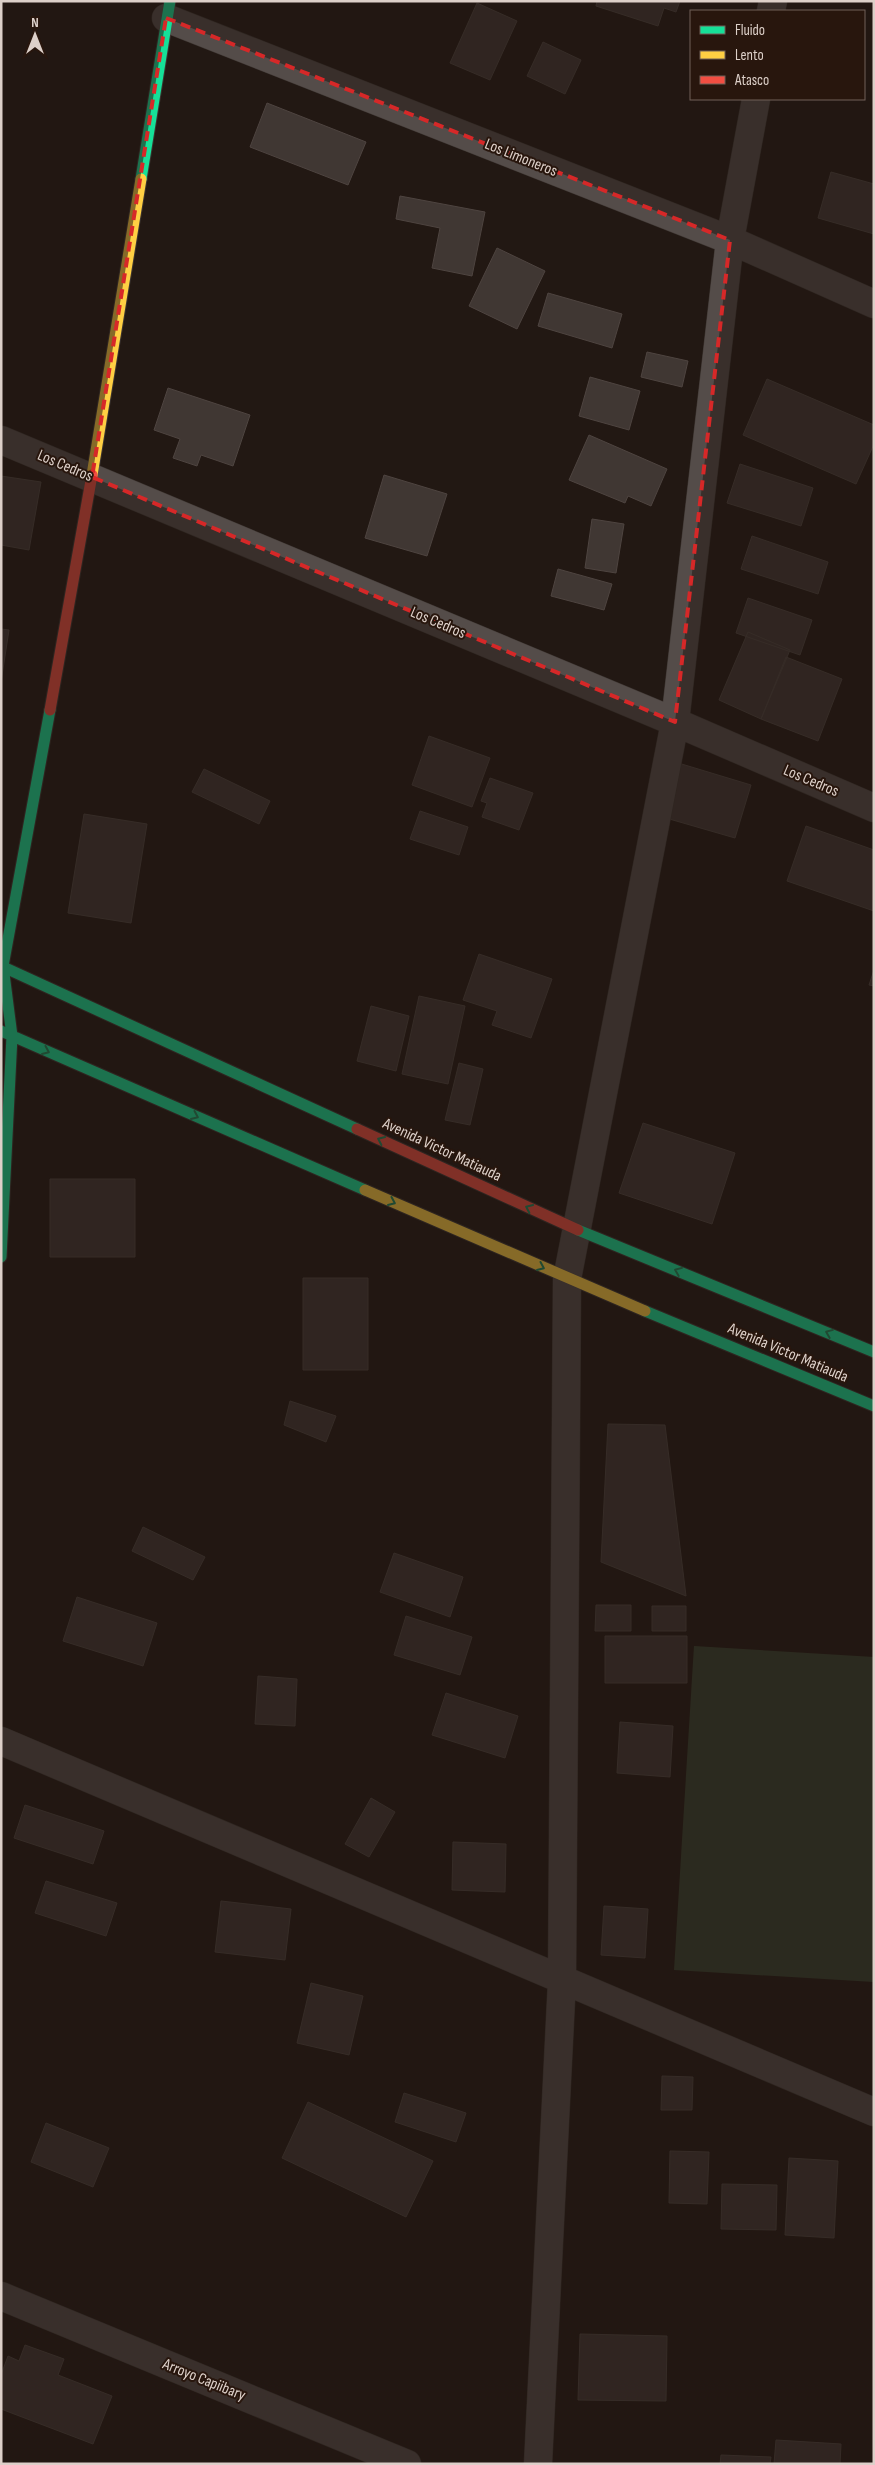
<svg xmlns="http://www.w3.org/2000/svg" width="875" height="2465" font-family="'Sofia Sans Condensed',sans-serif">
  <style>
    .green { fill: #37412f }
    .building { fill: #403733; stroke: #4e4440 }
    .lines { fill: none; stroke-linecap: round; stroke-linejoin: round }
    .street-casing { stroke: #3d3531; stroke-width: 29 }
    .fast-casing { stroke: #3d3531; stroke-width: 13 }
    .slow-casing { stroke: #3d3531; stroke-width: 13 }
    .jam-casing { stroke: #3d3531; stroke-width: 13 }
    .street { stroke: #544c49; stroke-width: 28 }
    .fast { stroke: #16e098; stroke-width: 11 }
    .slow { stroke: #ffcf43; stroke-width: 11 }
    .jam { stroke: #f24e42; stroke-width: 11 }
    .oneway { stroke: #1e8559 }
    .marked { fill: none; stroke: #d62828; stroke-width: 4; stroke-dasharray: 10 6; stroke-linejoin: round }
    .labels { text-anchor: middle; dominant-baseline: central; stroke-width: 4; stroke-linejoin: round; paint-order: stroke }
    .street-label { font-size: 16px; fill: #ddd0c9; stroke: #28160d }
  </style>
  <rect width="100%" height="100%" fill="#221813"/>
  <path class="green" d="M 694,1646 L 874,1657 L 874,1982 L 674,1970 Z"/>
  <path class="building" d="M 597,1 L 680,1 L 676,12 L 664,8 L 658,26 L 596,6 Z
    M 477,3 L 517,21 L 490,80 L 450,63 Z
    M 543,42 L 581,60 L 565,94 L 527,76 Z
    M 267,103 L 366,142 L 348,185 L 250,147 Z
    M 831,172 L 874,184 L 874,234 L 818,218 Z
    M 400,196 L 485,212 L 472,276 L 432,268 L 440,228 L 396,219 Z
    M 497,248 L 545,271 L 517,329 L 469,306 Z
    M 548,293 L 622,314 L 612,348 L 538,326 Z
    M 647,352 L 688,361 L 682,387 L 641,377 Z
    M 590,377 L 640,391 L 629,430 L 579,416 Z
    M 767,379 L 874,425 L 874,444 L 856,484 L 743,435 Z
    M 168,388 L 250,415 L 233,466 L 201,455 L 197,466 L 173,458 L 180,439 L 154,430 Z
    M 589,435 L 667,469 L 651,506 L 628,496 L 625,503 L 569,480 Z
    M 740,464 L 813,488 L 801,526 L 727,503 Z
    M 384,475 L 447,494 L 427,556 L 365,538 Z
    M 1,476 L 41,482 L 29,550 L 1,545 Z
    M 592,519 L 624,524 L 616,573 L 585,568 Z
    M 752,536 L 828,562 L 818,594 L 741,569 Z
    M 558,569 L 612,584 L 604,610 L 551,596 Z
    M 748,598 L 812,620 L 800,655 L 736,633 Z
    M 1,629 L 9,630 L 1,682 Z
    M 748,632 L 790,650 L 761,719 L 719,700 Z
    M 786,657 L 842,679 L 818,741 L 761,719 Z
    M 429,736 L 490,758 L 472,807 L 412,785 Z
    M 675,762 L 751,785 L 735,838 L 659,816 Z
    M 204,769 L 270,801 L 259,824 L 192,792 Z
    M 490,778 L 533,793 L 519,830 L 482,817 L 487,803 L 481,801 Z
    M 420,811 L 468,827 L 459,855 L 410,839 Z
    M 84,814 L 147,824 L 131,923 L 68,913 Z
    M 806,826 L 874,850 L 874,911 L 787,881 Z
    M 479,954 L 552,979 L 531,1038 L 492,1025 L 497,1011 L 463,1000 Z
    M 874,970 L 874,986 L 869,985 Z
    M 419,996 L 465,1006 L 448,1084 L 402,1074 Z
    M 371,1006 L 409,1016 L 396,1071 L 357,1061 Z
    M 459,1063 L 483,1069 L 470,1125 L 445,1120 Z
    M 643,1123 L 735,1153 L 712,1224 L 619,1193 Z
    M 50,1179 L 135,1179 L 135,1257 L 50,1257 Z
    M 303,1278 L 368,1278 L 368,1370 L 303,1370 Z
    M 290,1401 L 336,1416 L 326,1442 L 284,1425 Z
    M 608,1424 L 665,1425 L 686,1596 L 601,1562 Z
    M 143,1527 L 205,1557 L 193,1580 L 132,1551 Z
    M 394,1553 L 463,1577 L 450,1617 L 380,1592 Z
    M 77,1597 L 157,1623 L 143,1666 L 63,1641 Z
    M 596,1605 L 631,1605 L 631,1631 L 595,1631 Z
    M 652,1606 L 686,1606 L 686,1631 L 652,1631 Z
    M 406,1616 L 472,1637 L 460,1675 L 394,1655 Z
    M 605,1636 L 687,1636 L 687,1683 L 605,1683 Z
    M 258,1676 L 297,1679 L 295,1726 L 255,1724 Z
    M 446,1693 L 518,1716 L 505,1758 L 432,1735 Z
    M 620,1722 L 673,1726 L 670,1777 L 617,1773 Z
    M 371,1798 L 395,1812 L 369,1857 L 345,1844 Z
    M 25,1805 L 104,1831 L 93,1864 L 14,1838 Z
    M 453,1842 L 506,1844 L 505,1892 L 452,1890 Z
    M 46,1881 L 117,1903 L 106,1936 L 35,1913 Z
    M 221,1901 L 291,1909 L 285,1960 L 215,1952 Z
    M 604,1906 L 648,1909 L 645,1958 L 601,1955 Z
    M 311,1983 L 363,1996 L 349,2055 L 297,2043 Z
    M 662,2076 L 693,2077 L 692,2110 L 661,2110 Z
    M 404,2093 L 466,2113 L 456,2142 L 395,2122 Z
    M 308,2102 L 433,2161 L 406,2217 L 282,2158 Z
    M 46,2123 L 109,2148 L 93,2187 L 31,2162 Z
    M 670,2151 L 709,2152 L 707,2204 L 669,2203 Z
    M 789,2158 L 838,2161 L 834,2238 L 785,2235 Z
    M 722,2184 L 777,2185 L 776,2230 L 721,2229 Z
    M 580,2334 L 667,2336 L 666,2401 L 578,2400 Z
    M 25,2345 L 64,2359 L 58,2375 L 112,2396 L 93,2444 L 1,2409 L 1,2375 L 8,2356 L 19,2361 Z
    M 776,2440 L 841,2444 L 840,2464 L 774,2464 Z
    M 721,2455 L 771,2457 L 770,2464 L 720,2464 Z"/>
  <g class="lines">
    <defs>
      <path id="street" d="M 771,11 L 773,1
        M 166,18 L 730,240 L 874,304
        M 1,440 L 675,722 L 874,808
        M 1,1741 L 874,2112
        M 1,2296 L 407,2464
        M 538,2464 L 562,1980 L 567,1279 L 675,722 L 730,240 L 756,99"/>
      <path id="fast" d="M 141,179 L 170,1
        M 1,966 L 357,1129
        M 1,1031 L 365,1190
        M 578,1230 L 874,1352
        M 1,1257 L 12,1036 L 3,966 L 50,710
        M 645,1311 L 874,1406"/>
      <path id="slow" d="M 92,475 L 141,179
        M 365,1190 L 645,1311"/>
      <path id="jam" d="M 50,710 L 92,475
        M 357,1129 L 578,1230"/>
    </defs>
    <use href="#street" class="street-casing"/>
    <use href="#fast" class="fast-casing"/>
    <use href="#slow" class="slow-casing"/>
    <use href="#jam" class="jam-casing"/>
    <use href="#street" class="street"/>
    <use href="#fast" class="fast"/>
    <use href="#slow" class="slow"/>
    <use href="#jam" class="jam"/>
  </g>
  <defs><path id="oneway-chevron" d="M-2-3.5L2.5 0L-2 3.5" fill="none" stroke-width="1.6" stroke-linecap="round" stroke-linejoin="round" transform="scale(1.25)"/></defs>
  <g class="oneway">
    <use href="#oneway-chevron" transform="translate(46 1051) rotate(24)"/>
    <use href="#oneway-chevron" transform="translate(195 1116) rotate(24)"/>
    <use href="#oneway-chevron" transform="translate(381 1140) rotate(-155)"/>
    <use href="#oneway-chevron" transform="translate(392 1202) rotate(24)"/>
    <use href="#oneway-chevron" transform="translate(529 1208) rotate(-155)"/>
    <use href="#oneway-chevron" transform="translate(541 1267) rotate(24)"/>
    <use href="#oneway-chevron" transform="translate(678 1271) rotate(-158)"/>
    <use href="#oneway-chevron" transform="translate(829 1333) rotate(-158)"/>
  </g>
  <path d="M0 0H875V2465H0ZM 166,18 L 730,240 L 675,722 L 92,477 Z" fill="#221813" fill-opacity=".55" fill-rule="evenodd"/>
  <path class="marked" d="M 166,18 L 730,240 L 675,722 L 92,477 Z"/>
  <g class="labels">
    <g class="street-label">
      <text transform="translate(521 158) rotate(22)">Los Limoneros</text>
      <text transform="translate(65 466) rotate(23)">Los Cedros</text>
      <text transform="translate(438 623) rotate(23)">Los Cedros</text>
      <text transform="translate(811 781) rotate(23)">Los Cedros</text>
      <text transform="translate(442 1150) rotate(25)">Avenida Victor Matiauda</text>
      <text transform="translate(788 1353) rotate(23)">Avenida Victor Matiauda</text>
      <text transform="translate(204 2380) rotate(22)">Arroyo Capiibary</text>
    </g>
  </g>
  <rect width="875" height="2465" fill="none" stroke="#ddd0c9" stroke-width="5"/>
  <rect x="690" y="10" width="175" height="90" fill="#28160d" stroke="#706058"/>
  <rect x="700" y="26" width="25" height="8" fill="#16e098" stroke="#706058"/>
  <text x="735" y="35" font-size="15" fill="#ddd0c9">Fluido</text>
  <rect x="700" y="51" width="25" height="8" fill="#ffcf43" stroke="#706058"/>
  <text x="735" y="60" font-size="15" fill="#ddd0c9">Lento</text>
  <rect x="700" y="76" width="25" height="8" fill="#f24e42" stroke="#706058"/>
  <text x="735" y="85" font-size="15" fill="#ddd0c9">Atasco</text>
  <g transform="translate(35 35)" stroke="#28160d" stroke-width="4" paint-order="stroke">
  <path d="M0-4L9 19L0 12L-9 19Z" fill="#ddd0c9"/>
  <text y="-8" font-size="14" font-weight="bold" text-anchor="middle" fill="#ddd0c9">N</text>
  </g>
</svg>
